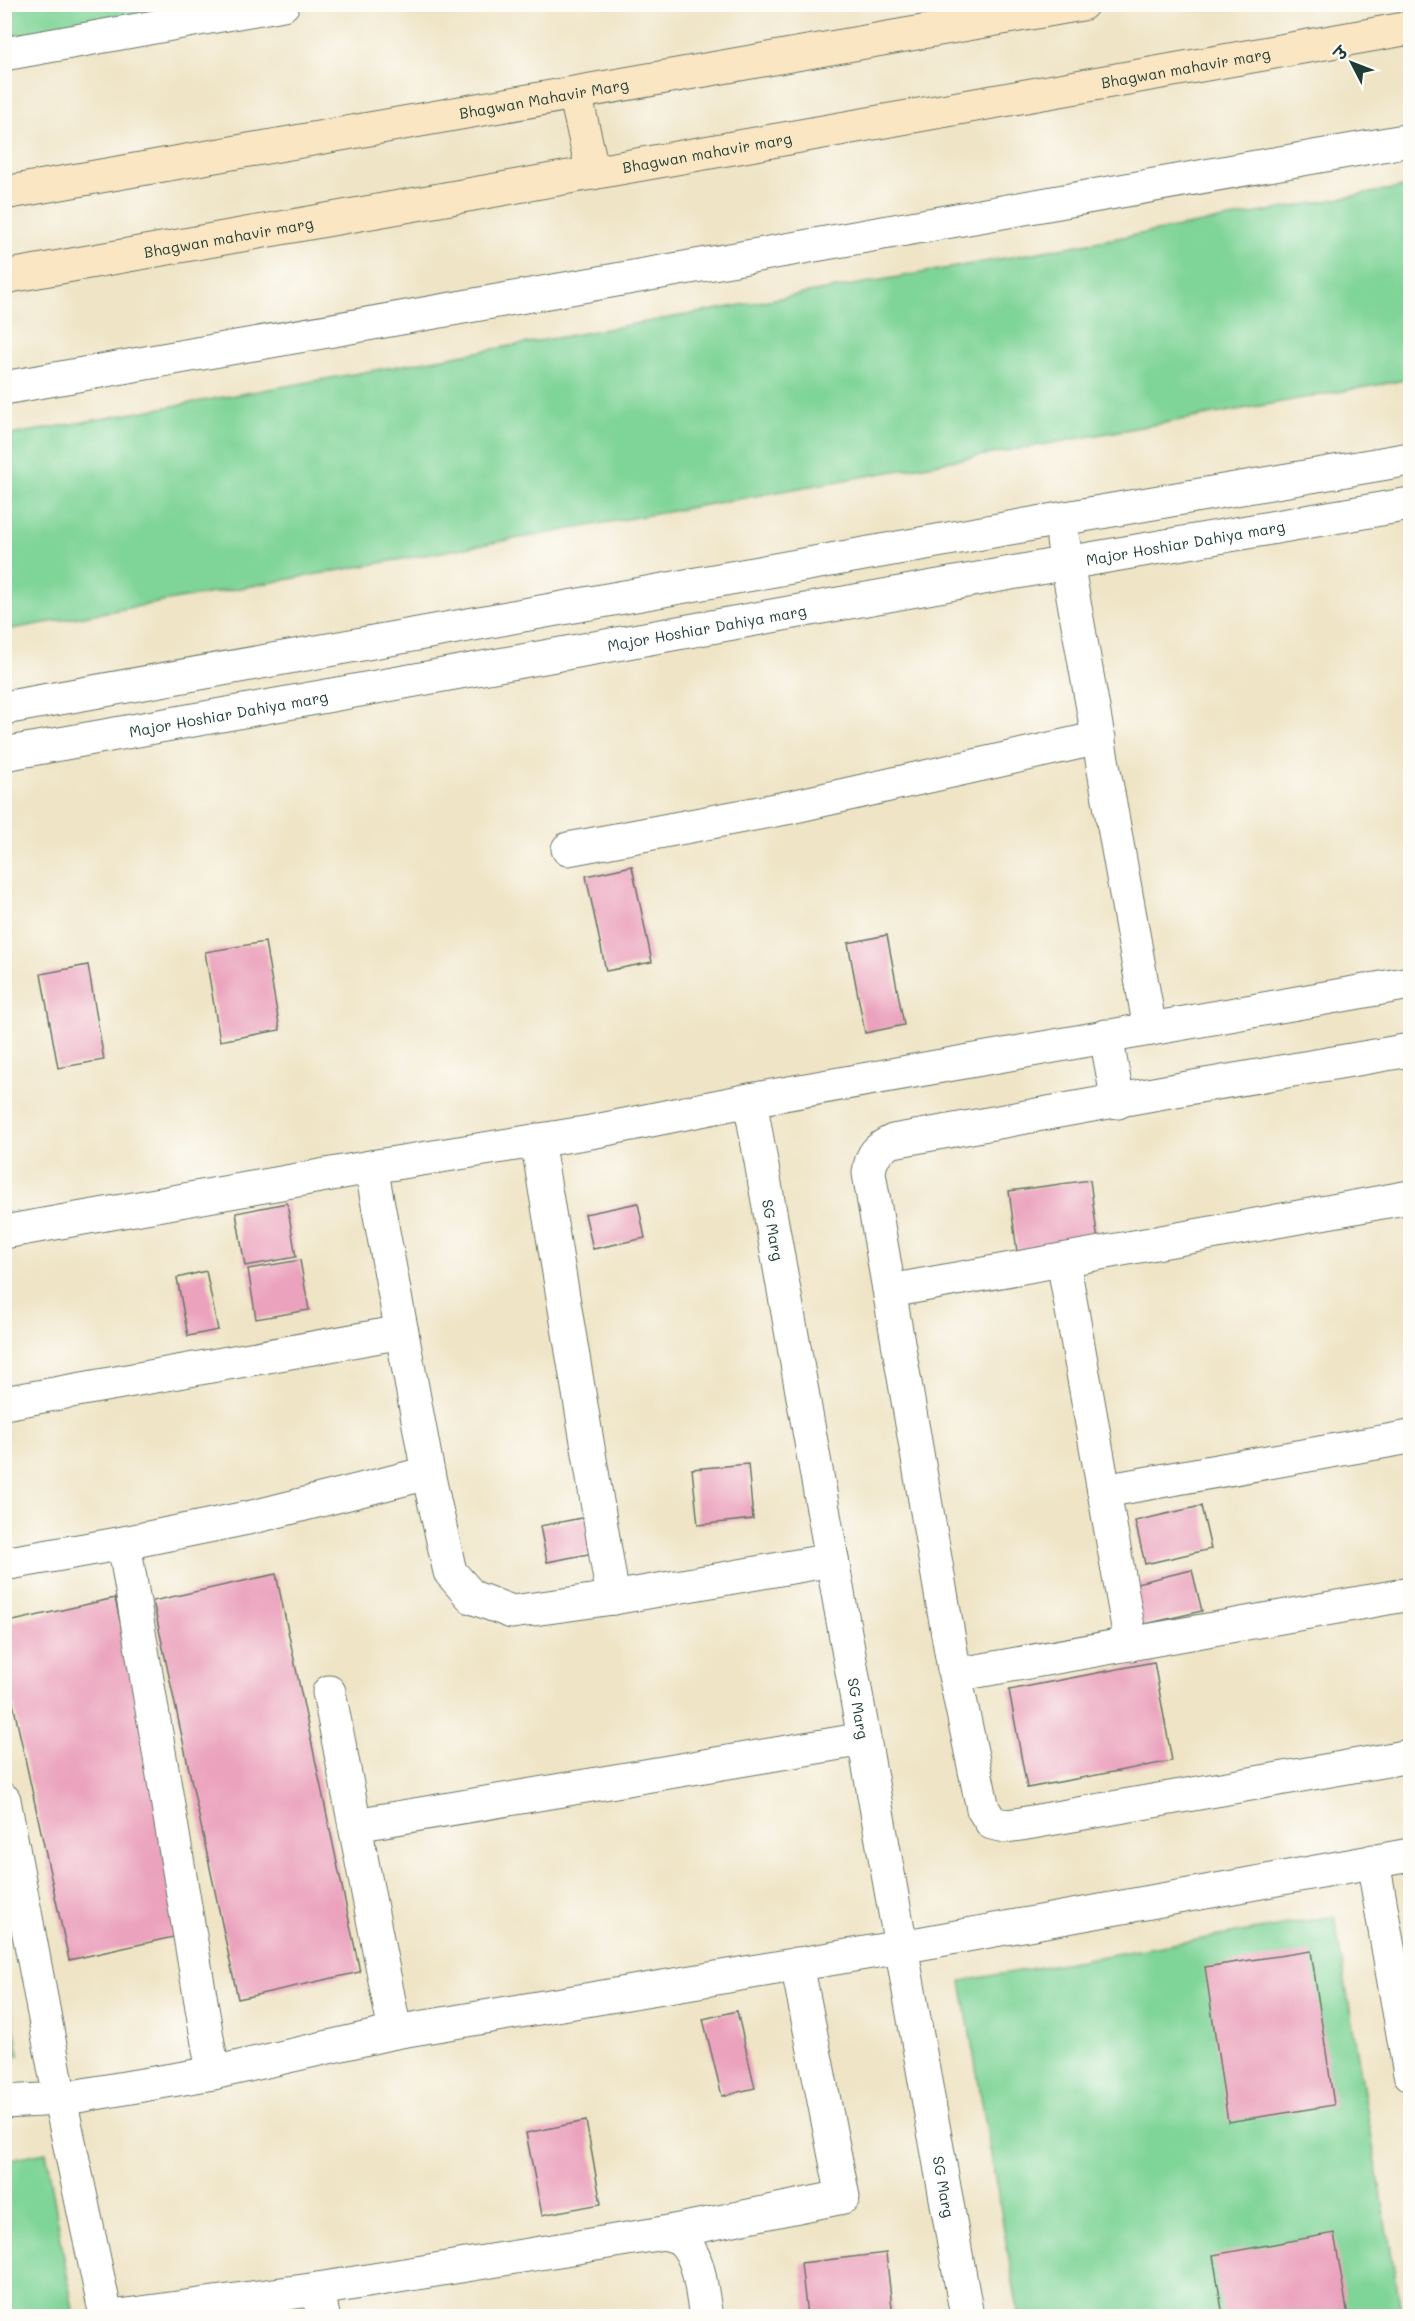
<svg xmlns="http://www.w3.org/2000/svg" width="1415" height="2321" font-family="Mali,'Playpen Sans Deva',sans-serif">
  <style>
    .park { fill: #7fd497; stroke: #4f8866; stroke-width: 1.5 }
    .building { fill: #eba3bd }
    .lines { fill: none; stroke-linecap: round; stroke-linejoin: round }
    .minor-casing { stroke: #687767; stroke-width: 35 }
    .secondary-casing { stroke: #687767; stroke-width: 35 }
    .minor { stroke: #fff; stroke-width: 33 }
    .secondary { stroke: #fbe6c4; stroke-width: 33 }
    .labels { text-anchor: middle; dominant-baseline: central; stroke-width: 5; stroke-linejoin: round; paint-order: stroke }
    .street-label { font-size: 15px; fill: #1f3d34; stroke: #fdfcf7 }
  </style>
  <rect width="100%" height="100%" fill="#fdfcf7"/>
  <filter id="ink" filterUnits="userSpaceOnUse"><feTurbulence type="fractalNoise" baseFrequency=".0167" numOctaves="2"/><feDisplacementMap in="SourceGraphic" scale="12" xChannelSelector="R" yChannelSelector="G"/><feConvolveMatrix kernelMatrix="1 2 1 2 8 2 1 2 1" color-interpolation-filters="sRGB"/></filter>
  <filter id="wash" filterUnits="userSpaceOnUse"><feTurbulence type="fractalNoise" baseFrequency=".008" numOctaves="4" result="noise"/><feDisplacementMap in="SourceGraphic" scale="24" xChannelSelector="R" yChannelSelector="G"/><feGaussianBlur stdDeviation="1.35" result="paint"/><feColorMatrix in="noise" values="0 0 0 0 0 0 0 0 0 0 0 0 0 0 0 0 0 1.4 0 .05"/><feComposite in="paint" operator="in"/></filter>
  <g filter="url(#wash)">
    <rect width="100%" height="100%" fill="#efe4c6"/>
    <path class="park" d="M 5,5 L 192,5 L 5,38 Z
      M 1410,186 L 1410,379 L 5,630 L 5,436 Z
      M 1334,1916 L 1402,2316 L 1019,2316 L 961,1981 Z
      M 5,1976 L 19,2055 L 5,2058 L 4,2058 Z
      M 46,2152 L 74,2316 L 5,2316 L 5,2160 Z"/>
    <g id="blocks">
      <path class="building" d="M 632,866 L 652,962 L 606,971 L 586,876 Z
        M 887,935 L 904,1025 L 865,1033 L 848,943 Z
        M 265,942 L 280,1030 L 220,1041 L 205,952 Z
        M 88,965 L 104,1060 L 58,1068 L 41,974 Z
        M 1090,1180 L 1098,1242 L 1017,1252 L 1009,1191 Z
        M 287,1203 L 296,1257 L 245,1266 L 236,1213 Z
        M 638,1203 L 645,1238 L 593,1249 L 585,1214 Z
        M 300,1260 L 309,1310 L 256,1319 L 248,1269 Z
        M 206,1271 L 218,1330 L 188,1336 L 177,1278 Z
        M 748,1464 L 753,1519 L 698,1525 L 692,1469 Z
        M 1201,1506 L 1211,1549 L 1145,1564 L 1135,1521 Z
        M 592,1516 L 599,1552 L 547,1562 L 540,1526 Z
        M 1192,1570 L 1202,1611 L 1137,1626 L 1128,1585 Z
        M 276,1574 L 360,1972 L 238,1999 L 153,1601 Z
        M 115,1598 L 187,1934 L 69,1960 L 4,1662 L 4,1623 Z
        M 1154,1662 L 1172,1761 L 1027,1788 L 1009,1690 Z
        M 1311,1951 L 1334,2105 L 1228,2122 L 1205,1967 Z
        M 737,2011 L 755,2088 L 722,2096 L 703,2019 Z
        M 586,2121 L 601,2204 L 542,2215 L 526,2133 Z
        M 1334,2233 L 1348,2316 L 1223,2316 L 1213,2255 Z
        M 886,2253 L 893,2316 L 807,2316 L 801,2263 Z"/>
    </g>
  </g>
  <g filter="url(#ink)">
    <use href="#blocks" fill-opacity="0" stroke="#687767" stroke-width="1.5"/>
    <g class="lines">
      <defs>
        <g id="minor">
          <path d="M 4,54 L 283,4"/>
          <path d="M 4,388 L 1410,140"/>
          <path d="M 1063,540 L 1150,1029"/>
          <path d="M 4,708 L 1060,519 L 1410,459"/>
          <path id="s1" d="M 4,754 L 1067,563 L 1410,504"/>
          <path d="M 568,849 L 791,807 L 1099,738"/>
          <path d="M 1106,1036 L 1118,1102"/>
          <path d="M 1410,1050 L 1170,1091 L 893,1141 C 877,1148 871,1155 869,1173 L 955,1675 L 983,1809 L 992,1823 L 1006,1826 L 1021,1824 L 1410,1756"/>
          <path id="s2" d="M 750,1100 L 967,2316"/>
          <path d="M 537,1140 L 613,1598"/>
          <path d="M 371,1167 L 428,1473 L 450,1572 L 472,1597 L 512,1612 L 613,1598 L 832,1560"/>
          <path d="M 4,1232 L 371,1167 L 591,1132 L 750,1100 L 1410,983"/>
          <path d="M 1063,1260 L 1131,1644"/>
          <path d="M 890,1291 L 1410,1197"/>
          <path d="M 4,1403 L 402,1332"/>
          <path d="M 1104,1491 L 1410,1437"/>
          <path d="M 124,1543 L 213,2073"/>
          <path d="M 4,1564 L 124,1543 L 257,1516 L 428,1473"/>
          <path d="M 955,1675 L 1410,1594"/>
          <path d="M 329,1692 L 395,2032"/>
          <path d="M 4,1800 L 60,2099 L 106,2316"/>
          <path d="M 355,1825 L 864,1739"/>
          <path d="M 1373,1861 L 1410,2074"/>
          <path d="M 4,2102 L 60,2099 L 213,2073 L 395,2032 L 901,1947 L 1410,1855"/>
          <path d="M 664,2233 L 843,2197 L 797,1964"/>
          <path d="M 318,2289 L 323,2316"/>
          <path d="M 119,2316 L 318,2289 L 664,2233 C 670,2235 677,2236 682,2240 C 701,2258 701,2292 706,2316"/>
        </g>
        <g id="secondary">
          <path d="M 575,93 L 593,173"/>
          <path id="s3" d="M 4,193 L 1082,4"/>
          <path id="s4" d="M 4,277 L 1410,28"/>
        </g>
      </defs>
      <use href="#minor" class="minor-casing"/>
      <use href="#secondary" class="secondary-casing"/>
      <use href="#minor" class="minor"/>
      <use href="#secondary" class="secondary"/>
    </g>
  </g>
  <g class="labels">
    <g class="street-label">
      <text stroke="none"><textPath href="#s4" startOffset="1200">Bhagwan mahavir marg</textPath></text>
      <text stroke="none"><textPath href="#s3" startOffset="548">Bhagwan Mahavir Marg</textPath></text>
      <text stroke="none"><textPath href="#s4" startOffset="714">Bhagwan mahavir marg</textPath></text>
      <text stroke="none"><textPath href="#s4" startOffset="228">Bhagwan mahavir marg</textPath></text>
      <text stroke="none"><textPath href="#s1" startOffset="1200">Major Hoshiar Dahiya marg</textPath></text>
      <text stroke="none"><textPath href="#s1" startOffset="714">Major Hoshiar Dahiya marg</textPath></text>
      <text stroke="none"><textPath href="#s1" startOffset="228">Major Hoshiar Dahiya marg</textPath></text>
      <text stroke="none"><textPath href="#s2" startOffset="132">SG Marg</textPath></text>
      <text stroke="none"><textPath href="#s2" startOffset="618">SG Marg</textPath></text>
      <text stroke="none"><textPath href="#s2" startOffset="1104">SG Marg</textPath></text>
    </g>
  </g>
  <rect width="1415" height="2321" fill="none" stroke="#fdfcf7" stroke-width="24"/>
  <g transform="translate(1352 63) rotate(312)" stroke="#fdfcf7" stroke-width="4.5" paint-order="stroke">
  <path d="M0-4.5L10 22L0 15L-10 22Z" fill="#1f3d34"/>
  <text y="-9" font-size="16" font-weight="bold" text-anchor="middle" fill="#1f3d34">उ</text>
  </g>
</svg>
